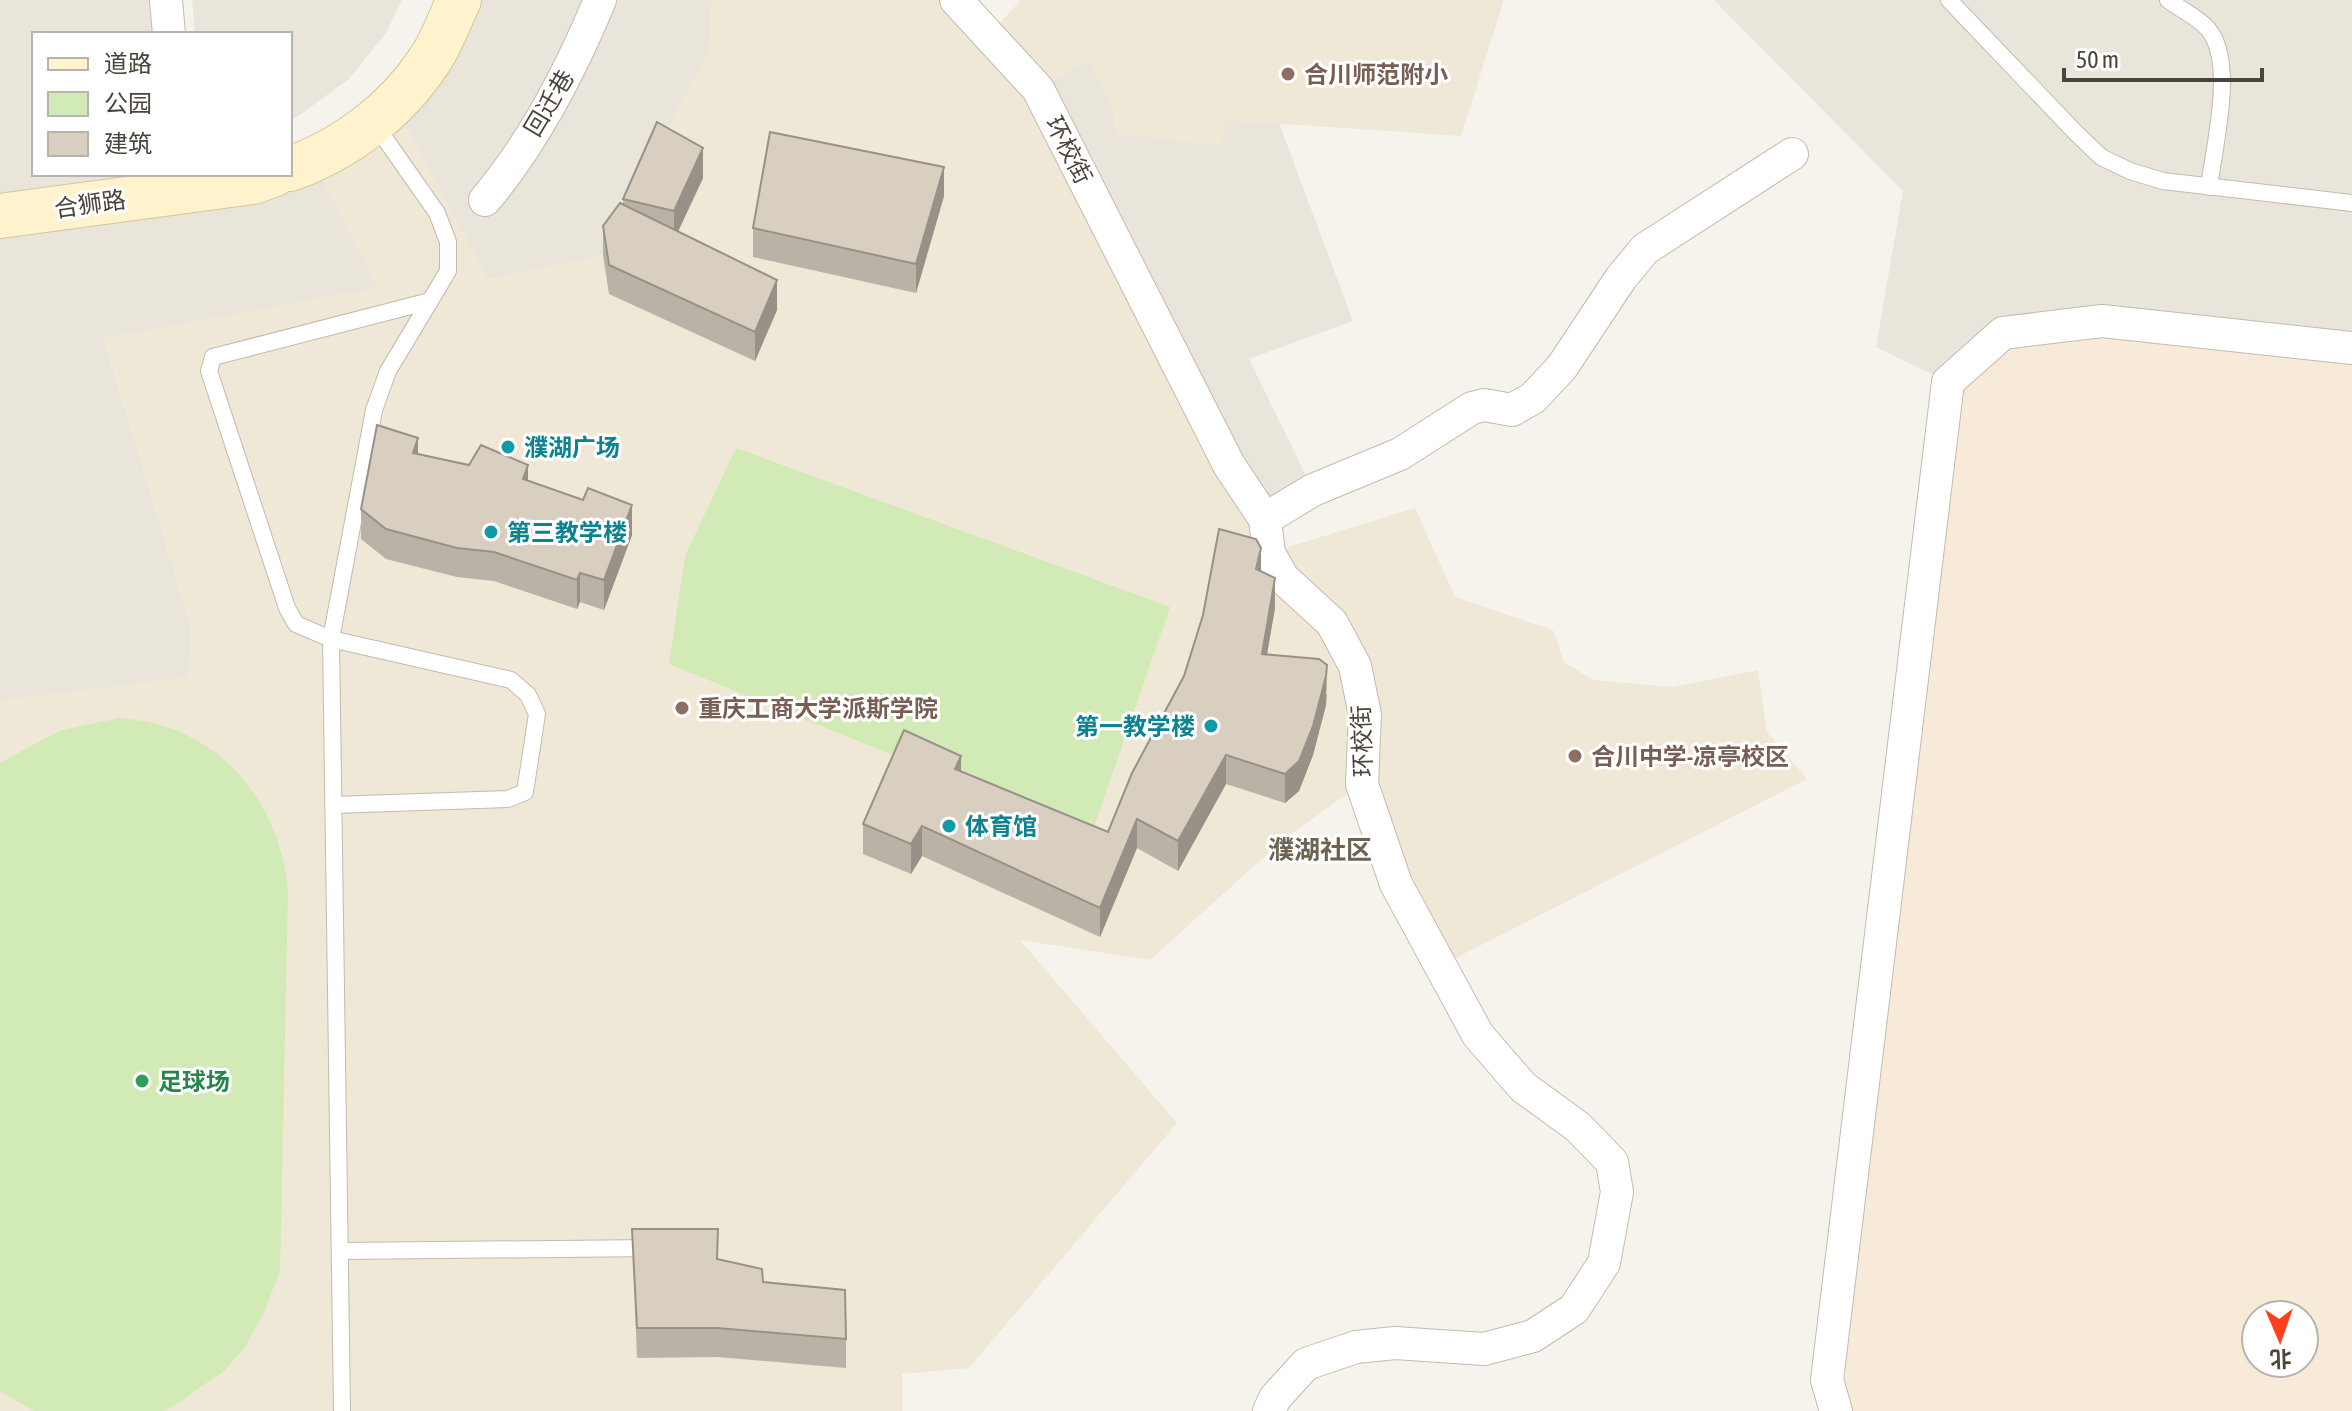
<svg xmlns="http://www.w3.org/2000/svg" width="2352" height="1411" font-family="'Asap Condensed','Noto Sans SC',sans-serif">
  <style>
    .residential { fill: #eae5da }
    .commercial { fill: #f7ead8; fill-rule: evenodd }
    .education { fill: #efe8d6 }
    .green { fill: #d2eab5 }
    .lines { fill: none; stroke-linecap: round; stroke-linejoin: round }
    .lane-casing { stroke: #c2bbae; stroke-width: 18 }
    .street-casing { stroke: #c2bbae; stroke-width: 34 }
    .secondary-casing { stroke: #d6c79b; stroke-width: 46 }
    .lane { stroke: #fff; stroke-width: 16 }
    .street { stroke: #fff; stroke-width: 32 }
    .secondary { stroke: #fff3cd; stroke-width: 44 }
    .wall { fill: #bab2a6 }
    .shaded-wall { fill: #979187 }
    .building { fill: #d8cfc1; stroke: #979187; stroke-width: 2 }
    .education-dot { fill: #8d6e63; stroke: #fff; stroke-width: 3 }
    .culture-dot { fill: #0f9aa8; stroke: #fff; stroke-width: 3 }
    .leisure-dot { fill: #2e9e5b; stroke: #fff; stroke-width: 3 }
    .labels { text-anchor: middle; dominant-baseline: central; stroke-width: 6; stroke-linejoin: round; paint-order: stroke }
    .education-label { font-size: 24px; font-weight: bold; fill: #785e54; stroke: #fff; text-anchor: start }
    .street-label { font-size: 24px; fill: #4b4439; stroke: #fff }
    .culture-label { font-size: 24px; font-weight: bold; fill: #0d838f; stroke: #fff; text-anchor: start }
    .leisure-label { font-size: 24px; font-weight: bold; fill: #27864d; stroke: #fff; text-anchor: start }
    .neighbourhood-label { font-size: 26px; font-weight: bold; fill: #6e6250; stroke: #fff }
  </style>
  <rect width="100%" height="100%" fill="#f6f3ec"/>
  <path class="residential" d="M 0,0 L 166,0 L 169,34 L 34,34 L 34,174 L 184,174 L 313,160 L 378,288 L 104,339 L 192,630 L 188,678 L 0,701 Z
    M 192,0 L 402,0 L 386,33 L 349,79 L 290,122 L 290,34 L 195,34 Z
    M 459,0 L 712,0 L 711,47 L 603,255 L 488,280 L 394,105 Z
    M 1714,0 L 2352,0 L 2352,348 L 1948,382 L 1876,347 L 1903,191 Z
    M 1088,60 L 1114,112 L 1114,133 L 1222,145 L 1223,120 L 1279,123 L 1353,321 L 1249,359 L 1313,490 L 1265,519 L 1038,89 Z"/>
  <path class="commercial" d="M 2102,321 L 2352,348 L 2352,1411 L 1836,1411 L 1948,382 L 2003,333 ZM 2256,1315 L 2304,1315 L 2304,1363 L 2256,1363 Z"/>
  <path class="education" d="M 712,0 L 956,0 L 990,34 L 1021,0 L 1504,0 L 1461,136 L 1224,120 L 1222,146 L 1114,133 L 1114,112 L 1088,60 L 1038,89 L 1269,553 L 1415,508 L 1455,597 L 1553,630 L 1564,662 L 1593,680 L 1673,687 L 1758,670 L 1767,732 L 1807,779 L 1440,966 L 1361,784 L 1284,839 L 1150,960 L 1020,940 L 1177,1123 L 969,1368 L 902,1374 L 902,1411 L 0,1411 L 0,701 L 188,678 L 192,630 L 104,338 L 377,288 L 313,160 L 394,105 L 489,280 L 603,255 L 711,47 Z"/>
  <path class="green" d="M 736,448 L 1170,607 L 1091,836 L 669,664 L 685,556 Z
    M 119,718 C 216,724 279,797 288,891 L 280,1271 L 264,1312 L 245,1347 L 225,1370 L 172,1407 L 163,1411 L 34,1411 L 0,1391 L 0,763 L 59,731 Z"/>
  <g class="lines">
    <defs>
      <path id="lane" d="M 1949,0 L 2075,132 L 2101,157 L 2130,171 L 2163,181 L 2352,203
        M 2168,0 C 2180,9 2199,18 2208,29 C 2236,62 2214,146 2209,187
        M 333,805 L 508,799 L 525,792 L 537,714 L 528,695 L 511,680 L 331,639 L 296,624 L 287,608 L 209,371 L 213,357 L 430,301
        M 340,1251 L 653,1248
        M 342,1411 L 331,639 L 374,410 L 388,371 L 448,271 L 448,242 L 437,213 L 374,123"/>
      <path id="street" d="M 166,0 L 169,34
        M 956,0 L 1038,89 L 1229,465 L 1265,519 L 1269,553 L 1283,578 L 1332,623 L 1355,666 L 1365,715 L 1362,784 L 1396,884 L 1478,1035 L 1523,1087 L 1578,1127 L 1612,1162 L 1617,1192 L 1604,1263 L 1574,1309 L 1533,1336 L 1484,1349 L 1395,1343 L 1356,1347 L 1306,1364 L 1275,1398 L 1269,1411
        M 485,200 C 534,142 571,70 600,0
        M 1265,519 L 1313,490 L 1400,454 L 1472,408 L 1484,405 L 1512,410 L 1533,398 L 1562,367 L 1621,278 L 1645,249 L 1792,154
        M 1836,1411 L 1827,1380 L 1948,382 L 2003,333 L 2102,321 L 2352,348"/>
      <path id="secondary" d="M 290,169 C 346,149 396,111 429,61 C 442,43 449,20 459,0
        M 0,216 L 253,182 L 275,174"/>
    </defs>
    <use href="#lane" class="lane-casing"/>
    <use href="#street" class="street-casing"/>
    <use href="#secondary" class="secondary-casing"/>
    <use href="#lane" class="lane"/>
    <use href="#street" class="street"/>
    <use href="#secondary" class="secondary"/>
  </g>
  <path class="wall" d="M 703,178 L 678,232 L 777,310 L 755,361 L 609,294 L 603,255 L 603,226 L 623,204 L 623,199 Z
    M 944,196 L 916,293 L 753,257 L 753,228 Z
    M 418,454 L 528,481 L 632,535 L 604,610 L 580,602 L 577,609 L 494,581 L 457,577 L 386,559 L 361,539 L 361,509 Z
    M 1261,571 L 1275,608 L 1267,654 L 1327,695 L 1326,705 L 1313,755 L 1299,791 L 1285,803 L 1226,784 L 1178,871 L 1137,848 L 1100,937 L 922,856 L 911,874 L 863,854 L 863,824 L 961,771 L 1108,832 Z
    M 632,1229 L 718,1259 L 763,1282 L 846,1339 L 846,1368 L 717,1357 L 637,1358 Z"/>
  <path class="shaded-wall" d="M 703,148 L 703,178 L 674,240 L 674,211 Z
    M 944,167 L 944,196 L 916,293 L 916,264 Z
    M 777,280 L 777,310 L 755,361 L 755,332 Z
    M 418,438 L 418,467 L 413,453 Z
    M 528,465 L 528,494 L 523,479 Z
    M 632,505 L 632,535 L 604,610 L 604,580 Z
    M 1261,548 L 1261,577 L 1256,569 Z
    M 580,573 L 580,602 L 577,609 L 577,580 Z
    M 1275,578 L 1275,608 L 1262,683 L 1262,654 Z
    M 1327,665 L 1326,705 L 1313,755 L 1299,791 L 1285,803 L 1285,774 Z
    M 1226,755 L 1226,784 L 1178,871 L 1178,841 Z
    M 961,756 L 961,786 L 955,769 Z
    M 1137,819 L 1137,848 L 1100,937 L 1100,908 Z
    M 922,826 L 922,856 L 911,874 L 911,844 Z"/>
  <path class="building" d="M 657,122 L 703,148 L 674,211 L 623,199 Z
    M 770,132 L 944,167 L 916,264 L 753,228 Z
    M 620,203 L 777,280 L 755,332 L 609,265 L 603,226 Z
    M 377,425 L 418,438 L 413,453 L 469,465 L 481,445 L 528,465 L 523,479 L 583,500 L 588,488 L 632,505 L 604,580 L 580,573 L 577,580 L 494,552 L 457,548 L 386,529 L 361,509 Z
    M 1219,529 L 1256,539 L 1261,548 L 1256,569 L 1275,578 L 1262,654 L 1319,659 L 1327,665 L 1326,676 L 1313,726 L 1299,761 L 1285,774 L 1226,755 L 1178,841 L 1137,819 L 1100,908 L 922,826 L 911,844 L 863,824 L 904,730 L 961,756 L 955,769 L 1108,832 L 1132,773 L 1184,676 L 1203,615 Z
    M 632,1229 L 718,1229 L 717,1259 L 762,1269 L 763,1282 L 845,1290 L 846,1339 L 717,1328 L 637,1328 Z"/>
  <g class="education-dot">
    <circle cx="1288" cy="74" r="8"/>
    <circle cx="682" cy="708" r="8"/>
    <circle cx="1575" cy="756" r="8"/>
  </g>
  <g class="culture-dot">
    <circle cx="508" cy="447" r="8"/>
    <circle cx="491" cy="532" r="8"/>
    <circle cx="1211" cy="726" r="8"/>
    <circle cx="949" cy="826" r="8"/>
  </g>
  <circle class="leisure-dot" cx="142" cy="1081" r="8"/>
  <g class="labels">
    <g class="education-label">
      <text x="1304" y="74">合川师范附小</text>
      <text x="698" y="708">重庆工商大学派斯学院</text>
      <text x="1591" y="756">合川中学-凉亭校区</text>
    </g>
    <g class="street-label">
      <text transform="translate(549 103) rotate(-59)">回迁巷</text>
      <text transform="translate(1069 150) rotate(63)">环校街</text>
      <text transform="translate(90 204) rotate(-8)">合狮路</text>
      <text transform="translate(1362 741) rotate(-92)">环校街</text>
    </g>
    <g class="culture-label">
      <text x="524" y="447">濮湖广场</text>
      <text x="507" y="532">第三教学楼</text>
      <text x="1195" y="726" text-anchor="end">第一教学楼</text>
      <text x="965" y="826">体育馆</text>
    </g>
    <g class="leisure-label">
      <text x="158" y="1081">足球场</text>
    </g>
    <g class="neighbourhood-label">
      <text x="1320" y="850">濮湖社区</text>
    </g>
  </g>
  <rect x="32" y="32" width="260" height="144" fill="#ffffff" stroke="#b7b4b0" stroke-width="2"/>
  <rect x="48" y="58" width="40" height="12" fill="#fff3cd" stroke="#b7b4b0" stroke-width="2"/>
  <text x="104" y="72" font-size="24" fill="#4b4439">道路</text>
  <rect x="48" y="92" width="40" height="24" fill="#d2eab5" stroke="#b7b4b0" stroke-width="2"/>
  <text x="104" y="112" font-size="24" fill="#4b4439">公园</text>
  <rect x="48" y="132" width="40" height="24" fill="#d8cfc1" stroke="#b7b4b0" stroke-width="2"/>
  <text x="104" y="152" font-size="24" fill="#4b4439">建筑</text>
  <g transform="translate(2280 1339) rotate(178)"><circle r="38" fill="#ffffff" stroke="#b7b4b0" stroke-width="2"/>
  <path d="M0-6L14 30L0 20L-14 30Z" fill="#fc3f1d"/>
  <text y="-12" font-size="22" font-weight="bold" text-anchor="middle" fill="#4b4439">北</text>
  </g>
  <path d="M2064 68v12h198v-12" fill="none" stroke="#4b4439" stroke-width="4"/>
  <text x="2076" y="68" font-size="24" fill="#4b4439" stroke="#ffffff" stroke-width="6" paint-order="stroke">50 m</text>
</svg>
